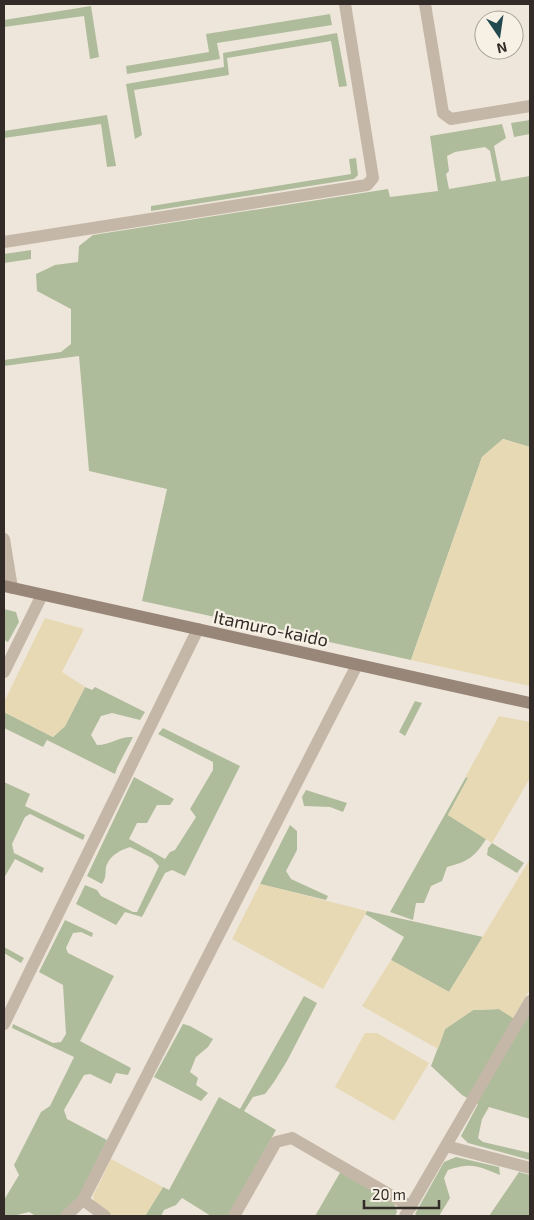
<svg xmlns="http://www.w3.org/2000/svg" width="534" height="1220" font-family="'Exo 2',sans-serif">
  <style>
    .green { fill: #afbc9b; fill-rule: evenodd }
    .sand { fill: #e7d9b3 }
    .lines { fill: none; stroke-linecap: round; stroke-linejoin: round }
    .street { stroke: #c5b7a7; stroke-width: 12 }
    .secondary { stroke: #988679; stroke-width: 12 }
    .labels { text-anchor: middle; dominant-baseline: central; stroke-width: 4.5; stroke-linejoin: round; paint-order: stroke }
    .street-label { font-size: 18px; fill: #322b27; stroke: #f7f0e5 }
  </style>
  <rect width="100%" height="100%" fill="#eee6da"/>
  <path class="green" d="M 91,6 L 99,57 L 90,59 L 84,16 L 4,27 L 4,20 Z
    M 330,14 L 332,25 L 217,43 L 220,59 L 127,74 L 126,66 L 209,52 L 206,34 Z
    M 337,33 L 347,86 L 339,87 L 331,41 L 227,58 L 229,75 L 134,90 L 142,135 L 135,139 L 126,84 L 224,67 L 223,53 Z
    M 107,115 L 116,166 L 107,167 L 101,124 L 4,138 L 4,131 Z
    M 530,120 L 530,134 L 514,137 L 511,123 Z
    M 502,124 L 506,138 L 494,146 L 501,181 L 530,176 L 530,447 L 503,439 L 482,457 L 411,660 L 142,601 L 167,489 L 89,471 L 79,356 L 4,366 L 4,360 L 61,352 L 71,344 L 71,309 L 37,291 L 36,274 L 55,265 L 78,262 L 79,246 L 93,235 L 388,189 L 390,197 L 438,191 L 430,136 ZM 485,147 L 490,151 L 496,181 L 449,189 L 446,174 L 449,171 L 447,156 L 455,152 Z
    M 356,158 L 358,175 L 354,179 L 151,211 L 151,206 L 351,174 L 349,159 Z
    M 31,250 L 31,259 L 4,263 L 4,254 Z
    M 4,609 L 16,612 L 19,622 L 8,642 L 4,640 Z
    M 85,687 L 92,690 L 95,687 L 145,712 L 140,720 L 112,713 L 101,716 L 91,735 L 97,745 C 111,745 119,736 133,737 L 117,768 L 115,774 L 47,740 L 43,747 L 4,728 L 4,712 L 53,737 L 65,726 Z
    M 415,701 L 422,703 L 405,736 L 399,732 Z
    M 163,728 L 240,766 L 185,876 L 172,870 L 165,873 L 142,917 L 125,912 L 116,925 L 76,904 L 85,885 L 97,890 L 101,896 L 133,912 L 137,912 L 159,866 L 152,858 L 130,847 C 121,850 112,854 107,864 C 104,870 108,875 102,884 L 87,876 L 134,777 L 174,799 L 170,805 L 157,805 L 147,823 L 137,823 L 129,839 L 165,859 L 170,852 L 175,850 L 196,817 L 190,809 L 213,770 L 213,762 L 158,734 Z
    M 466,777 L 468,778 L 448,815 L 486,839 C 475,857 467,862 447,867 L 442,881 L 431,886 L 424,903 L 416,903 L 413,920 L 390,912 Z
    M 4,782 L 30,794 L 25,806 L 85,835 L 83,840 L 30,814 L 25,817 L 12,844 L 14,853 L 44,868 L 42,873 L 15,859 L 4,878 Z
    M 306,790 L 347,803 L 343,812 L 330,807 L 304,806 L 302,797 Z
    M 290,825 L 297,831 L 297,850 L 286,871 L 291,879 L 328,896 L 326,900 L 260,884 Z
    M 492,843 L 524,863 L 517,873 L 487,855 L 488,848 Z
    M 367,911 L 483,937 L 449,992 L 391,960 L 404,937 L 365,914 Z
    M 65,920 L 93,933 L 92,937 L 81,932 L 73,933 L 66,948 L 68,953 L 114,976 L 80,1041 L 131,1068 L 128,1075 L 116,1073 L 111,1084 L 90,1074 L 84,1075 L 64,1110 L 67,1119 L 107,1140 L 78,1199 L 60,1216 L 36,1216 L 29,1212 L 13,1216 L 4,1216 L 4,1200 L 19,1175 L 14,1165 L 41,1112 L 50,1106 L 74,1057 L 12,1028 L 13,1024 L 53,1043 L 61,1042 L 66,1034 L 63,985 L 39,972 Z
    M 4,947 L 24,958 L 21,963 L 4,953 Z
    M 304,996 L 317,1003 L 287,1061 L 274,1082 L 265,1094 L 253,1097 L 244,1111 L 276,1130 L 228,1216 L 211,1216 L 182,1198 L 176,1205 L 164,1210 L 161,1216 L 145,1216 L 163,1187 L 169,1190 L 219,1097 L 240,1109 Z
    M 530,1008 L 530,1119 L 489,1107 L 482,1119 L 478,1138 L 483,1142 L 530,1153 L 530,1160 L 468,1143 L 461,1136 L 478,1104 L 462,1095 L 431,1066 L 445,1029 L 473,1010 L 499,1009 L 522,1023 Z
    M 183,1024 L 190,1026 L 213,1039 L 208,1047 L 196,1057 L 190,1072 L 198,1078 L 196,1085 L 208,1093 L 201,1101 L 154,1077 Z
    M 456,1157 L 499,1167 L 500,1175 C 478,1166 472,1162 448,1170 L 444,1178 L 450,1198 L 439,1216 L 418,1216 L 415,1214 L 444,1162 Z
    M 341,1171 L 394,1203 L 397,1212 L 395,1216 L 315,1216 Z
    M 519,1172 L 530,1175 L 530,1216 L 489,1216 Z"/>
  <path class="sand" d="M 503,439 L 530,447 L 530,686 L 411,660 L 482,457 Z
    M 45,618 L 84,629 L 62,672 L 85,687 L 65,726 L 53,737 L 4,712 L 4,702 Z
    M 499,716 L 530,722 L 530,778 L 492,843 L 448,815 L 468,778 L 466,776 Z
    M 530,859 L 530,989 L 513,1018 L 499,1009 L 473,1010 L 445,1029 L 438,1049 L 362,1006 L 391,960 L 449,992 Z
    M 260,884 L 367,911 L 323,989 L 232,939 Z
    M 365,1033 L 377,1033 L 429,1063 L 394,1121 L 335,1087 Z
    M 111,1159 L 163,1187 L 145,1216 L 113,1216 L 94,1202 L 93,1196 Z"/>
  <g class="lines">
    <path class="street" d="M 425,4 L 443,113 L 451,119 L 530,106
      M 4,242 L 367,185 L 373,178 L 345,4
      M 4,539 L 12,588
      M 4,672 L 42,595
      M 4,1024 L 198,629
      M 446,1146 L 530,1168
      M 83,1200 L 105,1216
      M 66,1216 L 83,1200 L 357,665
      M 234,1216 L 276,1142 L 292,1138 L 411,1207
      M 405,1216 L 530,1001"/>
    <path class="secondary" d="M 4,586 L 530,703"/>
  </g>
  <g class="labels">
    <g class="street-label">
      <text transform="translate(271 628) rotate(12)">Itamuro-kaido</text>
    </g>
  </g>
  <rect width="534" height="1220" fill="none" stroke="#322b27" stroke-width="10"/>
  <g transform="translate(499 35) rotate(167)"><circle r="24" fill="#f7f0e5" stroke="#a8a199"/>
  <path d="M0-4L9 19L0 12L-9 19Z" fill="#21494f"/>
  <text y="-8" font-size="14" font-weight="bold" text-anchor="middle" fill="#322b27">N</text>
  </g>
  <path d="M364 1200v8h75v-8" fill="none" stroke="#322b27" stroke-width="2.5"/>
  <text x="372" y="1200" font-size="15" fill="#322b27" stroke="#f7f0e5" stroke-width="4" paint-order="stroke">20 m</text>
</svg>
